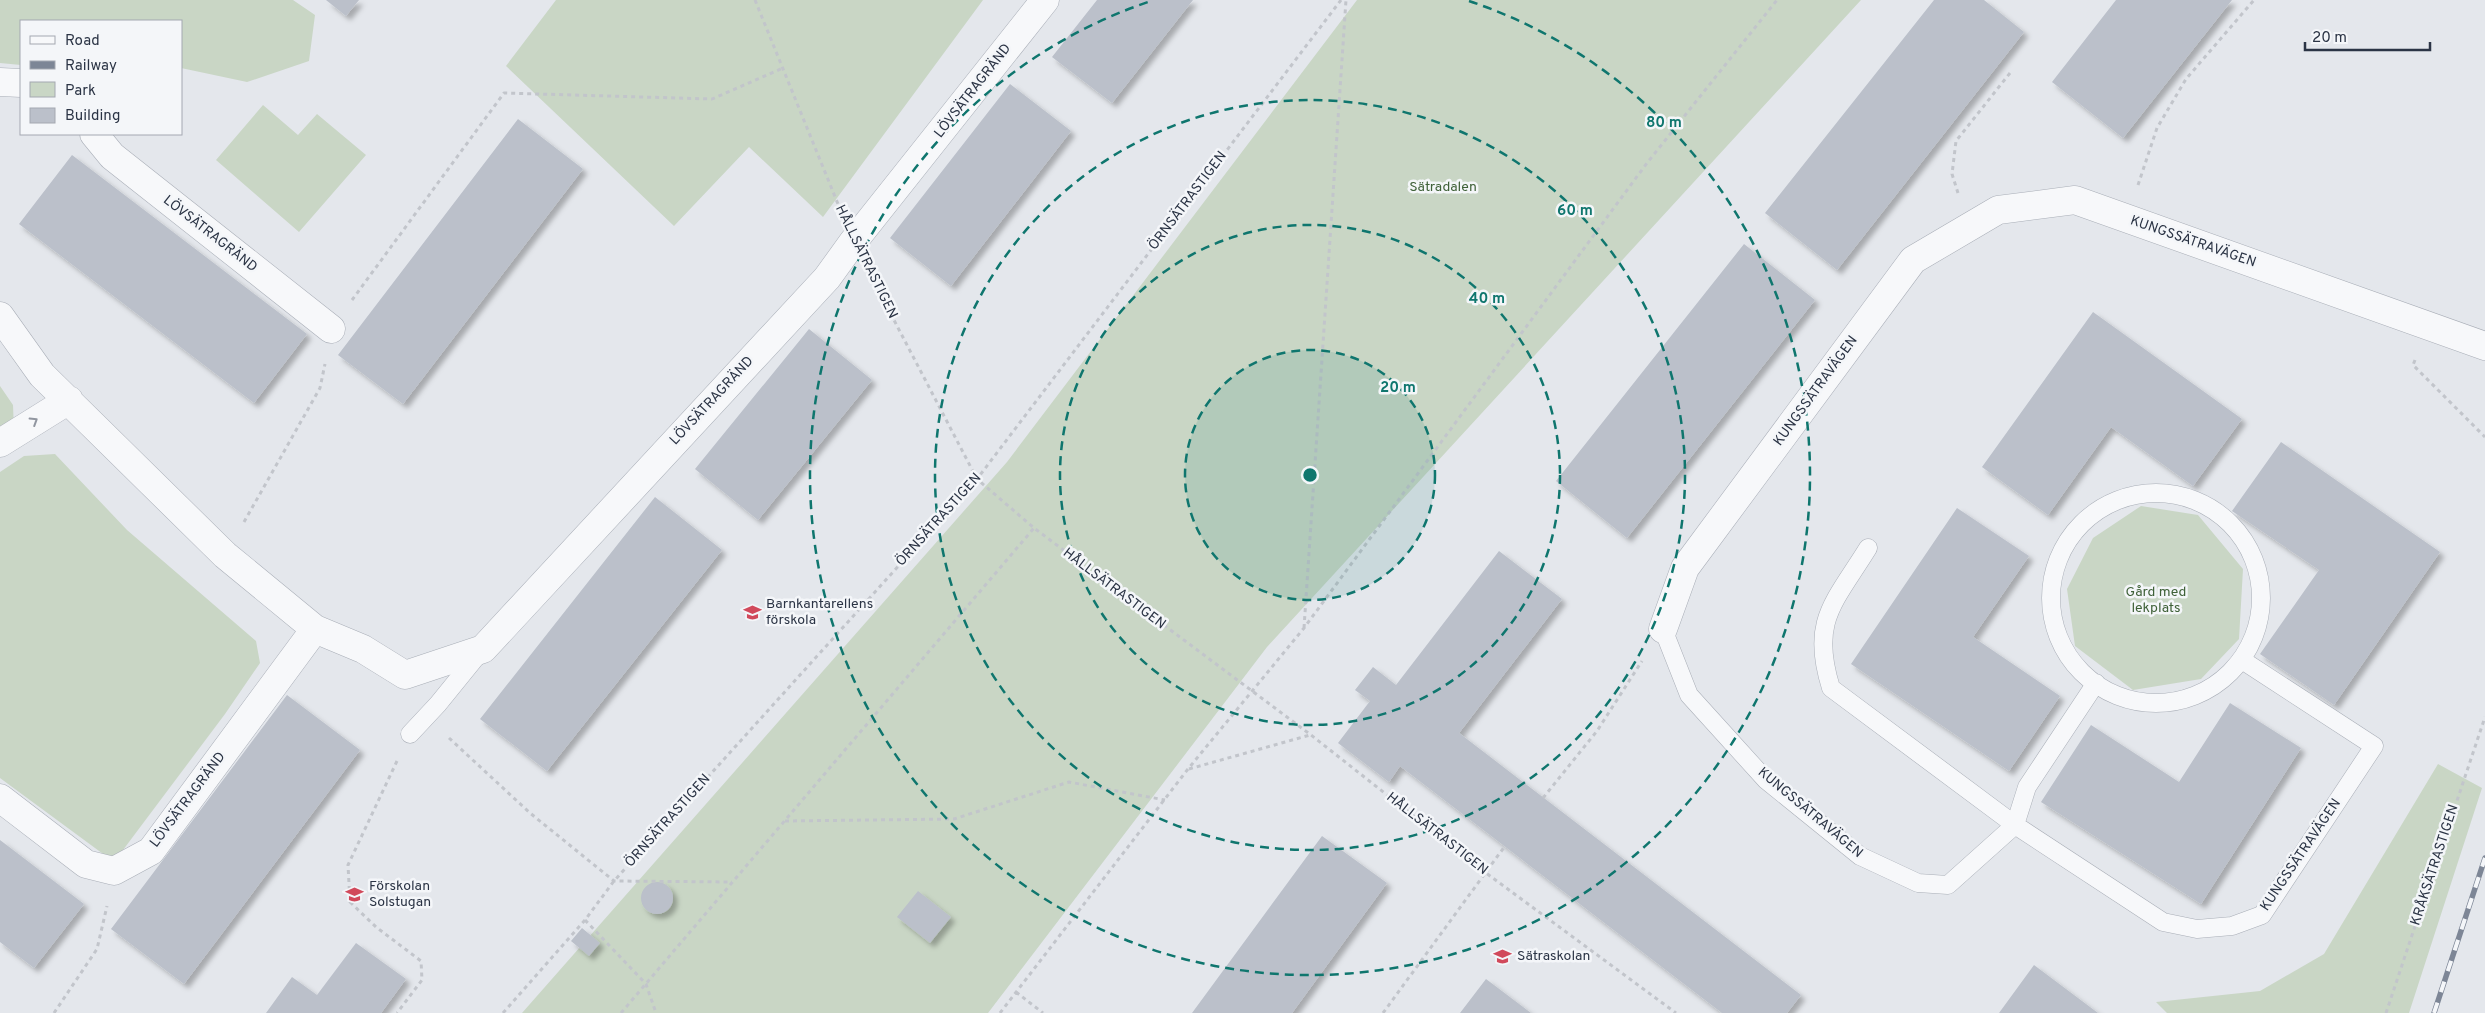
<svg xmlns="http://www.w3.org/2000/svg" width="2485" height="1013" font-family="Overpass,sans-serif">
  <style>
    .green { fill: #c9d6c5 }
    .building { fill: #bbc0ca; filter: url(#shadow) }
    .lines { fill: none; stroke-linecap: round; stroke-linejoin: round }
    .service-casing { stroke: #a9aeb7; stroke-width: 19 }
    .minor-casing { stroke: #a9aeb7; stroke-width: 29 }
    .path { stroke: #c2c5cb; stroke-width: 3; stroke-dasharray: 4 4; stroke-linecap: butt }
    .service { stroke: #f7f8fa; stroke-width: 18 }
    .minor { stroke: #f7f8fa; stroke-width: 28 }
    .rail-casing { stroke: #7d8696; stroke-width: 5.5 }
    .rail { stroke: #f4f6f9; stroke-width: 4; stroke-dasharray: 11; stroke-linecap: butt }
    .oneway { stroke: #9196a0 }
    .ring { fill: none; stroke: #0f766e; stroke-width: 2.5; stroke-dasharray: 9 6 }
    .labels { text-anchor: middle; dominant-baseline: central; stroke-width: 5; stroke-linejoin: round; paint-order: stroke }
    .street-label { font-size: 14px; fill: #2b3445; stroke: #f4f6f9 }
    .park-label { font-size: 14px; fill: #3f6138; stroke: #f4f6f9 }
    .poi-label { font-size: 14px; fill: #2b3445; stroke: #f4f6f9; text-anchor: start }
    .centre { fill: #0f766e; stroke: #f4f6f9; stroke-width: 2.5 }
    .ring-label { font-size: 15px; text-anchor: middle; font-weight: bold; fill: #0f766e; stroke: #f4f6f9; stroke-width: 5; stroke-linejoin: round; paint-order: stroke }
  </style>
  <defs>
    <filter id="shadow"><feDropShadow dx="4.5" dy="4.5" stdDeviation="2.5" flood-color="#0004"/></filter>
  </defs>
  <rect width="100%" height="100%" fill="#e4e7ec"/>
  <path class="green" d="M 0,0 L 293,0 L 315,15 L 309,61 L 247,82 L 181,68 L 181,21 L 21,21 L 21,65 L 0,63 Z
    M 556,0 L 983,0 L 823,217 L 749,147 L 674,226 L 506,66 Z
    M 1357,0 L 1861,0 L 1267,647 L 988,1013 L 522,1013 L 1007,462 Z
    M 263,105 L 298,135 L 317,114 L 366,155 L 299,232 L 216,160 Z
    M 0,386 L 13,405 L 14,431 L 0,441 Z
    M 55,454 L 127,530 L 256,641 L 260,663 L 225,714 L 114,862 L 0,778 L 0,472 L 24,456 Z
    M 2141,506 L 2198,515 L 2243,569 L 2239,639 L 2201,679 L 2133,690 L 2075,646 L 2067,589 L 2093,538 Z
    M 2438,764 L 2482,788 L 2409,1013 L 2167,1013 L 2156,1002 L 2260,991 L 2324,954 Z"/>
  <path class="building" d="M 326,0 L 359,0 L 346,16 Z
    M 1097,0 L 1193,0 L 1112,103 L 1052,57 Z
    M 1934,0 L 1984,0 L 2024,32 L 1837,270 L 1765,213 Z
    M 2116,0 L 2232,0 L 2123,138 L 2052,82 Z
    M 1010,84 L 1071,131 L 951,286 L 890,238 Z
    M 518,119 L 583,169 L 403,404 L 338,355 Z
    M 72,155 L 307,334 L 254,403 L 19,224 Z
    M 1744,244 L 1815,300 L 1627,538 L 1556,481 Z
    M 2093,312 L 2242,419 L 2193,486 L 2111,427 L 2048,515 L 1982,467 Z
    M 809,329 L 872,380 L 758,520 L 695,469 Z
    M 2281,442 L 2440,552 L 2334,705 L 2260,654 L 2319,570 L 2232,511 Z
    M 655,497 L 722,550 L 547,771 L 480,719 Z
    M 1957,508 L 2029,556 L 1973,637 L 2060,696 L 2009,771 L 1851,664 Z
    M 1499,551 L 1562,599 L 1459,733 L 1801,995 L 1787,1013 L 1722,1013 L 1400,766 L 1389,782 L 1338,743 L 1370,701 L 1355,690 L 1373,667 L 1396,685 Z
    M 287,695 L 360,750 L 184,984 L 111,929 Z
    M 2230,703 L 2301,748 L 2201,904 L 2041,802 L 2091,725 L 2179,782 Z
    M 1322,836 L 1387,883 L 1292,1013 L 1192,1013 Z
    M 0,840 L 84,904 L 34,968 L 0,942 Z
    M641 898a16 16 0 1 1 32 0a16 16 0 1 1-32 0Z
    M 918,891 L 951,917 L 930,943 L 897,917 Z
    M 582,928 L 600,943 L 589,956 L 571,941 Z
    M 356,943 L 406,979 L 381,1013 L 266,1013 L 292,977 L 317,995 Z
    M 2034,965 L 2098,1013 L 1999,1013 Z
    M 1486,979 L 1531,1013 L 1460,1013 Z"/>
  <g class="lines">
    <defs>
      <path id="service" d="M2051 598a105 105 0 1 1 210 0a105 105 0 1 1-210 0Z
        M 1868,548 C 1834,603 1810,621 1831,688 L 2015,825 L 2163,922 L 2197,929 L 2232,926 L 2262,915 L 2374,746 L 2242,660
        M 1663,629 L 1689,695 L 1766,780 L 1860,856 L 1918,883 L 1948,885 L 2015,825 L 2027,787 L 2096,683
        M 410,734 L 438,704 L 481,651"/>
      <path id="minor" d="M 0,82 L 21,83
        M 94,134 L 112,156 L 331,329
        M 0,316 L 42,375 L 225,555 L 315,629 L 363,649 L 405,675 L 483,649 L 827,278 L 853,242 L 1045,0
        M 0,443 L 69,400
        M 1663,629 L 1685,568 L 1913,260 L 1998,210 L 2075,200 L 2485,346
        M 0,798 L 86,864 L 114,871 L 151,851 L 315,629"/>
    </defs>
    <use href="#service" class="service-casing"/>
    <use href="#minor" class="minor-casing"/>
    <path class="path" d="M 755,0 L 838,204
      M 2138,185 L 2157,128 L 2186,79 L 2254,0
      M 1958,193 L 1952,174 L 1956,141 L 2010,73
      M 872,278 L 977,479 L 1034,528 L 1311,735 L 1486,873 L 1676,1013
      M 352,300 L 504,93 L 712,99 L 783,68
      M 2415,360 L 2413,365 L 2485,437
      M 244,522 L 320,388 L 325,364
      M 1304,628 L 1346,0
      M 449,738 L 530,813 L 614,881 L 732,882
      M 397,761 L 348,865 L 350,902 L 376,927 L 421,961 L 422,980 L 397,1013
      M 1189,769 L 1310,735
      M 1543,798 L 1597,731 L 1642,661
      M 785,821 L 954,819 L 1069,782 L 1165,800
      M 585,920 L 646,984 L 656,1013
      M 1016,992 L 1043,1013
      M 54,1013 L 97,949 L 107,906
      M 503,1013 L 585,920 L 614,881 L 977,479 L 1341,0
      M 621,1013 L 1034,528
      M 1000,1013 L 1188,769 L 1304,628 L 1647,163 L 1777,0
      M 1383,1013 L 1505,846
      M 2386,1013 L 2485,717"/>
    <use href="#service" class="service"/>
    <use href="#minor" class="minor"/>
    <defs>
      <path id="rail" d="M 2434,1013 L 2485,858"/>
    </defs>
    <use href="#rail" class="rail-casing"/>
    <use href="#rail" class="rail"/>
  </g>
  <defs><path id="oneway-chevron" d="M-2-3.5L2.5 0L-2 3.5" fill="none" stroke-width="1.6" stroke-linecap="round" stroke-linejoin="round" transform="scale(1.25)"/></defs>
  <use class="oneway" href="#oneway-chevron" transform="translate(34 421) rotate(-32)"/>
  <circle cx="1310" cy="475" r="125" fill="#0f766e" fill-opacity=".12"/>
  <g class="ring">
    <circle cx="1310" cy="475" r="125"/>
    <circle cx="1310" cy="475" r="250"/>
    <circle cx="1310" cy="475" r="375"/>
    <path d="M1469 1A500 500 0 1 1 1151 1"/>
  </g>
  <defs>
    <symbol id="school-bare" viewBox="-9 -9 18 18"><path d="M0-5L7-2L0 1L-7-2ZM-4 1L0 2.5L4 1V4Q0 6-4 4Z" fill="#d1495b" stroke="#f4f6f9" stroke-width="2.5" paint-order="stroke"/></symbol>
  </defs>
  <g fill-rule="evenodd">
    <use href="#school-bare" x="740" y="600" width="25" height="25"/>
    <use href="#school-bare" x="342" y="882" width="25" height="25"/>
    <use href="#school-bare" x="1490" y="944" width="25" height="25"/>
  </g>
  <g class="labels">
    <g class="street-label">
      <text transform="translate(973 91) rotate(-52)">LÖVSÄTRAGRÄND</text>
      <text transform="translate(1188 201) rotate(-53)">ÖRNSÄTRASTIGEN</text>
      <text transform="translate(210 234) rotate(38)">LÖVSÄTRAGRÄND</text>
      <text transform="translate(2193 242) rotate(19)">KUNGSSÄTRAVÄGEN</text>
      <text transform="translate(866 262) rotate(64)">HÅLLSÄTRASTIGEN</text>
      <text transform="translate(1816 391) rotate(-54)">KUNGSSÄTRAVÄGEN</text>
      <text transform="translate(712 401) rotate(-47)">LÖVSÄTRAGRÄND</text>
      <text transform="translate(939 520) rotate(-48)">ÖRNSÄTRASTIGEN</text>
      <text transform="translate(1114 589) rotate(37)">HÅLLSÄTRASTIGEN</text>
      <text transform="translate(188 800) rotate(-53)">LÖVSÄTRAGRÄND</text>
      <text transform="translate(1810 813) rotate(40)">KUNGSSÄTRAVÄGEN</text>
      <text transform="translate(668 821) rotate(-48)">ÖRNSÄTRASTIGEN</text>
      <text transform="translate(1437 834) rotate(38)">HÅLLSÄTRASTIGEN</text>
      <text transform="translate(2301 855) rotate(-56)">KUNGSSÄTRAVÄGEN</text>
      <text transform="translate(2435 865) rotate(-72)">KRÅKSÄTRASTIGEN</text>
    </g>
    <g class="park-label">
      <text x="1443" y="187">Sätradalen</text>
      <text x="2156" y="592">Gård med<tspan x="2156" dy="16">lekplats</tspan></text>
    </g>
    <g class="poi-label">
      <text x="766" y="604">Barnkantarellens<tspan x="766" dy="16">förskola</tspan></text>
      <text x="369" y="886">Förskolan<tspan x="369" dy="16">Solstugan</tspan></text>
      <text x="1517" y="956">Sätraskolan</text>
    </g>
  </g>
  <circle cx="1310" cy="475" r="8" class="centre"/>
  <g class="ring-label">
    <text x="1664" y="127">80 m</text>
    <text x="1575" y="215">60 m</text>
    <text x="1487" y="303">40 m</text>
    <text x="1398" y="392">20 m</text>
  </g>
  <rect x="20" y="20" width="162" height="115" fill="#f4f6f9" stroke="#a4a8b1"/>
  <rect x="30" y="36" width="25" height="8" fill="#f7f8fa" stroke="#a4a8b1"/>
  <text x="65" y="45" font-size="15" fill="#2b3445">Road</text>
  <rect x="30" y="61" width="25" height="8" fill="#7d8696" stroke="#a4a8b1"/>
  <text x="65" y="70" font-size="15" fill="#2b3445">Railway</text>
  <rect x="30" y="82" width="25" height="15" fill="#c9d6c5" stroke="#a4a8b1"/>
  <text x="65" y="95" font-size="15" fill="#2b3445">Park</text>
  <rect x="30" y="108" width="25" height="15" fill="#bbc0ca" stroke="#a4a8b1"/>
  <text x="65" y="120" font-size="15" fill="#2b3445">Building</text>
  <path d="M2305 42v8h125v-8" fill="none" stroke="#2b3445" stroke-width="2.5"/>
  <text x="2312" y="42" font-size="15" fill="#2b3445" stroke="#f4f6f9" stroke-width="4" paint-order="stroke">20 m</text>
</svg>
